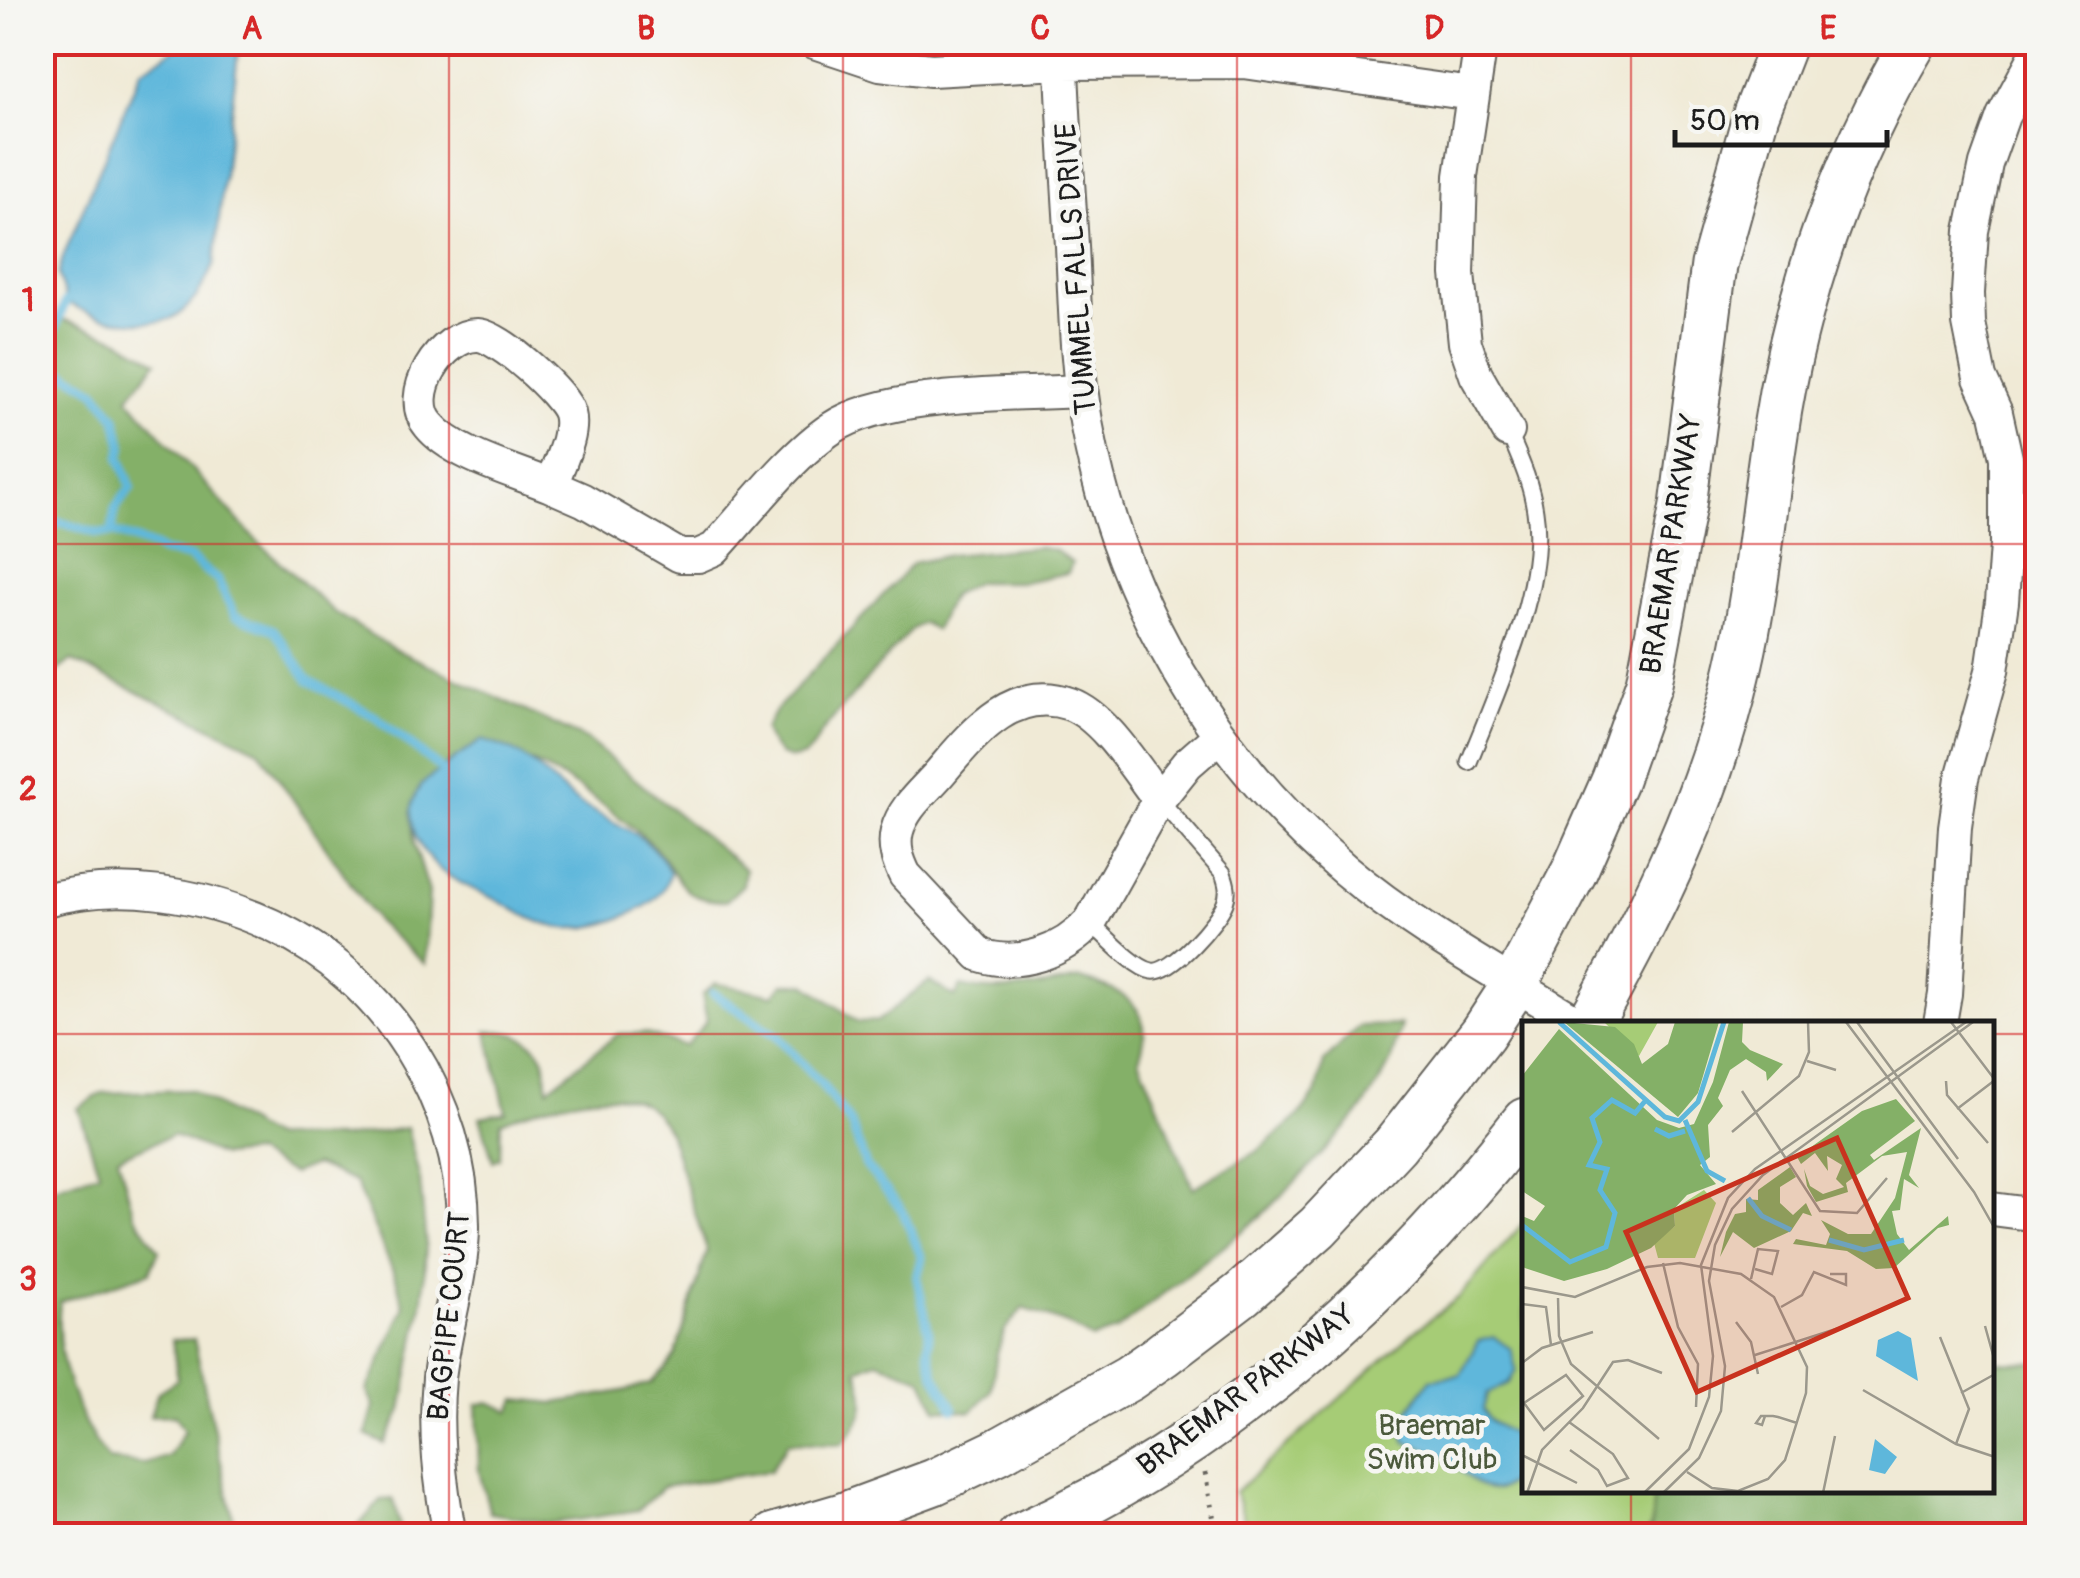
<svg xmlns="http://www.w3.org/2000/svg" width="2080" height="1578" font-family="Pangolin,sans-serif">
  <style>
    .green { fill: #a6cc76; stroke: #617449; stroke-width: 2.5 }
    .forest { fill: #84b067; stroke: #506642; stroke-width: 2.5 }
    .water { fill: #5eb7db; stroke: #3d6a7c; stroke-width: 2.5 }
    .lines { fill: none; stroke-linecap: round; stroke-linejoin: round }
    .stream { stroke: #5eb7db; stroke-width: 9 }
    .lane-casing { stroke: #66645d; stroke-width: 19 }
    .street-casing { stroke: #66645d; stroke-width: 36 }
    .secondary-casing { stroke: #66645d; stroke-width: 49 }
    .path { stroke: #66645d; stroke-width: 5; stroke-dasharray: 2.5 8; stroke-linecap: butt }
    .lane { stroke: #fff; stroke-width: 15 }
    .street { stroke: #fff; stroke-width: 32 }
    .secondary { stroke: #fff; stroke-width: 45 }
    .grid { fill: none; stroke: #d62828; stroke-width: 2.5; stroke-opacity: 0.55 }
    .labels { text-anchor: middle; dominant-baseline: central; stroke-width: 9; stroke-linejoin: round; paint-order: stroke }
    .street-label { font-size: 30px; fill: #1c1c1c; stroke: #f6f6f2 }
    .park-label { font-size: 30px; fill: #4c5a3c; stroke: #f6f6f2 }
    .inset-river { fill: none; stroke: #5eb7db; stroke-width: 5 }
    .inset-road { fill: none; stroke: #9b988c; stroke-width: 2.5 }
    .view { fill: #c8321e; fill-opacity: 0.15; stroke: #c8321e; stroke-width: 5 }
    .inset-edge { fill: none; stroke: #1c1c1c; stroke-width: 5 }
    .neatline { fill: none; stroke: #d62828; stroke-width: 4 }
    .grid-label { font-size: 32px; text-anchor: middle; font-weight: bold; fill: #d62828 }
  </style>
  <rect width="100%" height="100%" fill="#f6f6f2"/>
  <filter id="ink" filterUnits="userSpaceOnUse"><feTurbulence type="fractalNoise" baseFrequency=".01" numOctaves="2"/><feDisplacementMap in="SourceGraphic" scale="20" xChannelSelector="R" yChannelSelector="G"/><feConvolveMatrix kernelMatrix="1 2 1 2 8 2 1 2 1" color-interpolation-filters="sRGB"/></filter>
  <filter id="wash" filterUnits="userSpaceOnUse"><feTurbulence type="fractalNoise" baseFrequency=".0048" numOctaves="4" result="noise"/><feDisplacementMap in="SourceGraphic" scale="40" xChannelSelector="R" yChannelSelector="G"/><feGaussianBlur stdDeviation="2.25" result="paint"/><feColorMatrix in="noise" values="0 0 0 0 0 0 0 0 0 0 0 0 0 0 0 0 0 1.4 0 .05"/><feComposite in="paint" operator="in"/></filter>
  <g filter="url(#wash)">
    <rect width="100%" height="100%" fill="#f0ead6"/>
    <path class="green" d="M 1525,1221 L 1525,1490 L 1649,1491 L 1659,1510 L 1646,1535 L 1250,1536 L 1235,1492 L 1416,1330 L 1459,1297 Z"/>
    <path class="forest" d="M 43,312 L 116,338 L 157,361 L 128,398 L 255,539 L 334,612 L 394,649 L 586,739 L 745,869 L 743,885 L 726,901 C 677,901 682,878 657,850 C 644,835 625,822 610,810 C 572,781 526,757 482,740 L 420,787 L 411,814 L 414,843 L 429,892 L 425,964 L 377,922 L 259,750 L 72,661 L 43,680 Z
      M 1037,547 L 1055,550 L 1072,563 L 1068,573 L 1023,582 L 977,582 L 951,596 L 935,630 L 923,623 L 912,629 C 882,663 850,696 823,731 C 816,739 814,751 804,756 C 782,765 770,747 765,729 L 775,711 L 913,563 L 949,555 Z
      M 1080,979 C 1125,990 1157,1009 1139,1059 L 1193,1188 L 1259,1150 L 1299,1116 L 1317,1091 L 1324,1062 L 1359,1026 L 1401,1025 L 1390,1063 L 1382,1078 L 1361,1111 L 1310,1167 L 1260,1217 L 1116,1331 L 1092,1339 L 1067,1324 L 1023,1308 L 1005,1330 L 997,1353 L 991,1390 L 972,1412 L 937,1409 L 922,1378 L 877,1361 L 857,1369 C 869,1406 867,1414 842,1444 L 788,1442 L 770,1471 L 663,1487 L 638,1510 L 583,1519 L 549,1523 L 490,1513 L 479,1471 L 477,1405 L 489,1402 L 510,1411 L 517,1399 L 555,1403 L 628,1390 L 651,1383 L 667,1367 L 676,1353 L 707,1251 L 669,1132 C 662,1120 654,1109 642,1103 C 608,1084 534,1108 501,1122 L 500,1158 L 493,1161 L 480,1117 L 506,1112 L 487,1031 C 508,1030 532,1036 543,1057 C 547,1065 546,1080 548,1089 L 618,1034 L 644,1033 L 685,1046 L 707,1021 L 702,995 L 715,983 L 774,995 L 783,984 L 806,984 L 858,1022 L 878,1021 L 929,981 L 955,997 L 961,986 C 1004,996 1039,986 1080,979 Z
      M 191,1090 L 272,1138 L 342,1138 L 407,1128 L 420,1180 L 426,1245 L 423,1299 L 402,1410 L 385,1444 L 366,1435 L 374,1406 L 367,1391 L 404,1308 L 397,1281 L 355,1182 L 315,1165 L 292,1174 L 253,1153 L 222,1156 L 173,1135 L 118,1157 L 134,1215 L 159,1250 L 150,1272 L 60,1302 C 53,1356 76,1417 108,1460 L 145,1464 L 169,1456 L 184,1431 L 175,1415 L 150,1416 L 158,1392 L 178,1379 L 172,1340 L 194,1339 L 237,1535 L 43,1535 L 43,1191 L 99,1172 L 78,1108 L 102,1093 Z
      M 1993,1362 L 2037,1363 L 2037,1535 L 1646,1535 L 1651,1529 L 1654,1491 L 1992,1490 Z
      M 393,1499 L 402,1535 L 334,1535 L 358,1526 L 381,1500 Z"/>
    <path class="water" d="M 186,42 L 239,43 L 214,264 C 204,285 197,301 178,315 C 154,331 87,319 66,301 L 58,275 L 63,257 L 141,70 Z
      M 482,740 C 493,744 508,747 518,754 C 540,766 558,789 579,803 C 617,827 647,830 670,872 C 665,894 651,905 630,914 C 609,924 587,930 563,928 C 538,925 522,913 500,902 C 484,894 467,887 452,878 C 423,862 398,818 420,787 C 430,774 467,751 482,740 Z
      M 1494,1337 L 1511,1349 L 1516,1370 L 1509,1383 L 1487,1394 L 1483,1409 L 1489,1420 L 1515,1436 C 1522,1448 1524,1462 1516,1474 C 1491,1515 1463,1467 1444,1456 C 1431,1449 1419,1447 1406,1442 L 1399,1423 L 1431,1379 L 1460,1375 L 1478,1341 Z"/>
    <g class="lines">
      <path class="stream" d="M 66,301 L 47,349 L 56,367 L 96,391 L 116,418 L 123,446 L 120,457 L 131,487 L 115,509 L 112,532
        M 42,533 L 60,522 L 96,533 L 115,533 L 155,547 L 162,552 L 189,557 L 218,581 L 235,616 L 274,630 L 308,680 L 376,717 L 442,770
        M 713,993 L 778,1037 L 820,1083 L 851,1124 L 866,1166 L 902,1210 L 922,1258 L 917,1278 L 929,1333 L 928,1350 L 935,1375 L 954,1409"/>
    </g>
  </g>
  <g filter="url(#ink)">
    <g class="lines">
      <defs>
        <path id="lane" d="M 1469,762 C 1496,693 1547,586 1535,511 C 1531,482 1519,457 1508,431
          M 1090,922 C 1105,935 1134,968 1152,971 C 1171,975 1218,921 1225,903 C 1229,892 1227,884 1223,873 L 1159,799"/>
        <path id="street" d="M 814,42 L 880,64 L 931,70 L 1062,63 L 1244,62 L 1472,94
          M 1061,42 C 1063,110 1068,178 1072,246 C 1075,307 1076,368 1087,427 C 1119,600 1211,755 1344,869 C 1415,929 1499,974 1578,1023
          M 1481,42 L 1461,176 L 1458,274 L 1465,343 L 1476,375 L 1508,431
          M 551,486 C 515,471 453,455 429,425 C 403,395 442,334 478,335 C 499,336 563,393 569,413 C 575,435 558,465 551,486 L 583,500 L 680,556 L 698,556 L 714,549 C 748,512 791,455 832,428 C 888,391 1013,395 1081,391
          M 1159,799 C 1136,770 1105,717 1070,704 C 1011,683 971,737 938,775 C 923,792 903,808 897,831 C 893,847 898,861 905,875 L 980,955 C 1019,968 1063,952 1090,922 L 1159,799 L 1187,764 L 1219,736
          M 42,901 C 118,879 201,893 271,925 C 386,978 464,1102 463,1228 C 462,1280 445,1327 439,1378 C 434,1432 440,1482 450,1536
          M 1940,1023 L 1945,994 L 1955,827 L 1962,778 L 1992,671 L 2002,602 L 2006,545 L 2006,458 L 1996,413 L 1980,378 L 1969,323 L 1968,293 L 1972,231 L 1986,164 L 2003,116 L 2038,51
          M 1992,1209 L 2038,1215"/>
        <path id="secondary" d="M 1590,1023 C 1653,911 1711,793 1739,667 C 1757,590 1763,511 1775,434 C 1795,297 1843,161 1914,42
          M 774,1536 L 842,1516 L 934,1482 L 997,1452 L 1129,1378 L 1162,1355 L 1242,1294 L 1318,1227 L 1395,1145 L 1483,1033 L 1515,984 L 1574,872 L 1615,779 L 1649,683 L 1683,506 L 1714,265 L 1756,114 L 1784,42
          M 1020,1536 C 1222,1446 1391,1293 1525,1121"/>
      </defs>
      <use href="#lane" class="lane-casing"/>
      <use href="#street" class="street-casing"/>
      <use href="#secondary" class="secondary-casing"/>
      <path class="path" d="M 1205,1473 L 1217,1536"/>
      <use href="#lane" class="lane"/>
      <use href="#street" class="street"/>
      <use href="#secondary" class="secondary"/>
    </g>
  </g>
  <path class="grid" d="M 449,42 L 449,1536M 843,42 L 843,1536M 1237,42 L 1237,1536M 1631,42 L 1631,1023M 42,544 L 2038,544M 42,1034 L 1525,1034M 1992,1034 L 2038,1034M 1631,1490 L 1631,1536"/>
  <g class="labels">
    <g class="street-label">
      <text transform="translate(1076 269) rotate(-94)">TUMMEL FALLS DRIVE</text>
      <text transform="translate(1671 544) rotate(-81)">BRAEMAR PARKWAY</text>
      <text transform="translate(449 1316) rotate(-84)">BAGPIPE COURT</text>
      <text transform="translate(1246 1390) rotate(-37)">BRAEMAR PARKWAY</text>
    </g>
    <g class="park-label">
      <text x="1432" y="1425">Braemar<tspan x="1432" dy="34">Swim Club</tspan></text>
    </g>
  </g>
  <g transform="translate(1522 1021)">
    <rect width="472" height="472" fill="#f0ead6"/>
    <path d="M 82,1 L 136,1 L 117,35 ZM 182,169 L 194,182 L 173,237 L 136,237 L 132,222 L 153,205 L 152,188 Z" fill="#a6cc76"/>
    <path d="M 42,1 L 93,6 L 112,23 L 120,43 L 146,23 L 153,1 L 197,1 L 176,72 L 156,96 ZM 207,1 L 221,1 L 220,21 L 228,29 L 261,43 L 245,60 L 244,51 L 224,38 L 208,49 L 196,77 L 201,85 L 186,104 L 188,136 L 178,144 L 194,163 L 165,174 L 152,188 L 153,205 L 129,227 L 85,248 L 42,260 L 0,246 L 0,195 L 12,200 L 23,185 L 0,170 L 0,55 L 37,8 L 135,99 L 157,107 L 172,103 L 191,61 ZM 374,78 L 393,100 L 348,134 L 352,139 L 399,107 L 387,154 L 397,167 L 382,158 L 378,189 L 370,190 L 375,213 L 387,229 L 426,195 L 427,204 L 416,207 L 372,247 L 354,248 L 325,230 L 271,223 L 274,218 L 304,224 L 308,213 L 299,199 L 326,213 L 349,213 L 373,177 L 385,131 L 360,135 L 324,162 L 326,171 L 294,181 L 285,165 L 282,148 L 288,165 L 301,173 L 322,166 L 314,158 L 320,144 L 305,135 L 306,150 L 293,132 L 279,143 L 275,136 L 340,90 ZM 268,146 L 274,156 L 258,166 L 258,182 L 271,194 L 284,182 L 290,195 L 281,192 L 269,210 L 232,227 L 211,211 L 198,236 L 204,211 L 213,193 L 224,191 L 224,178 L 236,179 L 236,169 Z" fill="#84b067"/>
    <path d="M 376,310 L 389,317 L 396,360 L 354,335 L 356,319 ZM 353,418 L 375,436 L 363,453 L 347,449 Z" fill="#5eb7db"/>
    <path class="inset-river" d="M 37,1 L 143,96 L 157,100 L 176,81 L 202,1M 163,99 L 185,150 L 203,160M 133,108 L 147,115 L 163,110M 226,177 L 240,195 L 269,209M 0,204 L 48,241 L 84,226 L 93,192 L 78,169 L 85,148 L 67,144 L 78,121 L 70,97 L 90,79 L 113,92 L 124,79M 307,219 L 342,229 L 382,219"/>
    <path class="inset-road" d="M 324,1 L 452,171 L 473,208M 335,1 L 436,138M 429,1 L 473,59M 285,40 L 314,49M 424,60 L 425,74 L 466,122M 220,70 L 298,190 L 335,192 L 365,157M 435,88 L 473,59M 210,111 L 277,55 L 287,31 L 286,1M 141,242 L 156,306 L 176,343 L 174,386M 229,258 L 236,228 L 256,230 L 250,253 L 233,248M 0,266 L 53,276 L 125,246 L 158,242 L 219,253 L 252,276 L 285,346 L 284,372 L 263,439 L 246,458 L 216,470 L 190,467 L 165,451M 36,277 L 37,315 L 49,343 L 137,418M 0,283 L 24,286 L 29,324M 259,286 L 280,274 L 292,251 L 324,264 L 324,253 L 308,253M 214,301 L 229,321 L 236,353M 463,305 L 473,341M 418,316 L 447,388 L 434,423M 233,334 L 317,307M 0,342 L 20,327 L 71,311M 44,354 L 61,375 L 22,409 L 2,382 ZM 341,369 L 434,423 L 473,436M 439,372 L 473,353M 243,395 L 240,404 L 234,402 L 239,395 L 251,395 L 256,396 L 275,402M 47,401 L 91,433 L 106,457 L 85,465 L 76,449 L 48,429M 0,434 L 55,462M 5,472 L 20,429 L 61,387 L 91,341 L 106,339 L 140,352M 122,472 L 167,428 L 187,376 L 191,335 L 179,244 L 206,177 L 233,148 L 444,1M 141,472 L 177,437 L 199,390 L 203,345 L 187,260 L 193,224 L 210,188 L 241,154 L 451,1M 301,472 L 313,415"/>
    <path class="view" d="M 315,117 L 386,277 L 175,371 L 104,211 Z"/>
    <rect width="472" height="472" class="inset-edge"/>
  </g>
  <rect width="2080" height="1578" fill="none" stroke="#f6f6f2" stroke-width="110"/>
  <path d="M1675 130v15h212v-15" fill="none" stroke="#1c1c1c" stroke-width="5"/>
  <text x="1690" y="130" font-size="30" fill="#1c1c1c" stroke="#f6f6f2" stroke-width="8" paint-order="stroke">50 m</text>
  <rect x="55" y="55" width="1970" height="1468" class="neatline"/>
  <g class="grid-label">
    <text x="252" y="39">A</text>
    <text x="646" y="39">B</text>
    <text x="1040" y="39">C</text>
    <text x="1434" y="39">D</text>
    <text x="1828" y="39">E</text>
    <text x="28" y="311">1</text>
    <text x="28" y="800">2</text>
    <text x="28" y="1290">3</text>
  </g>
</svg>
